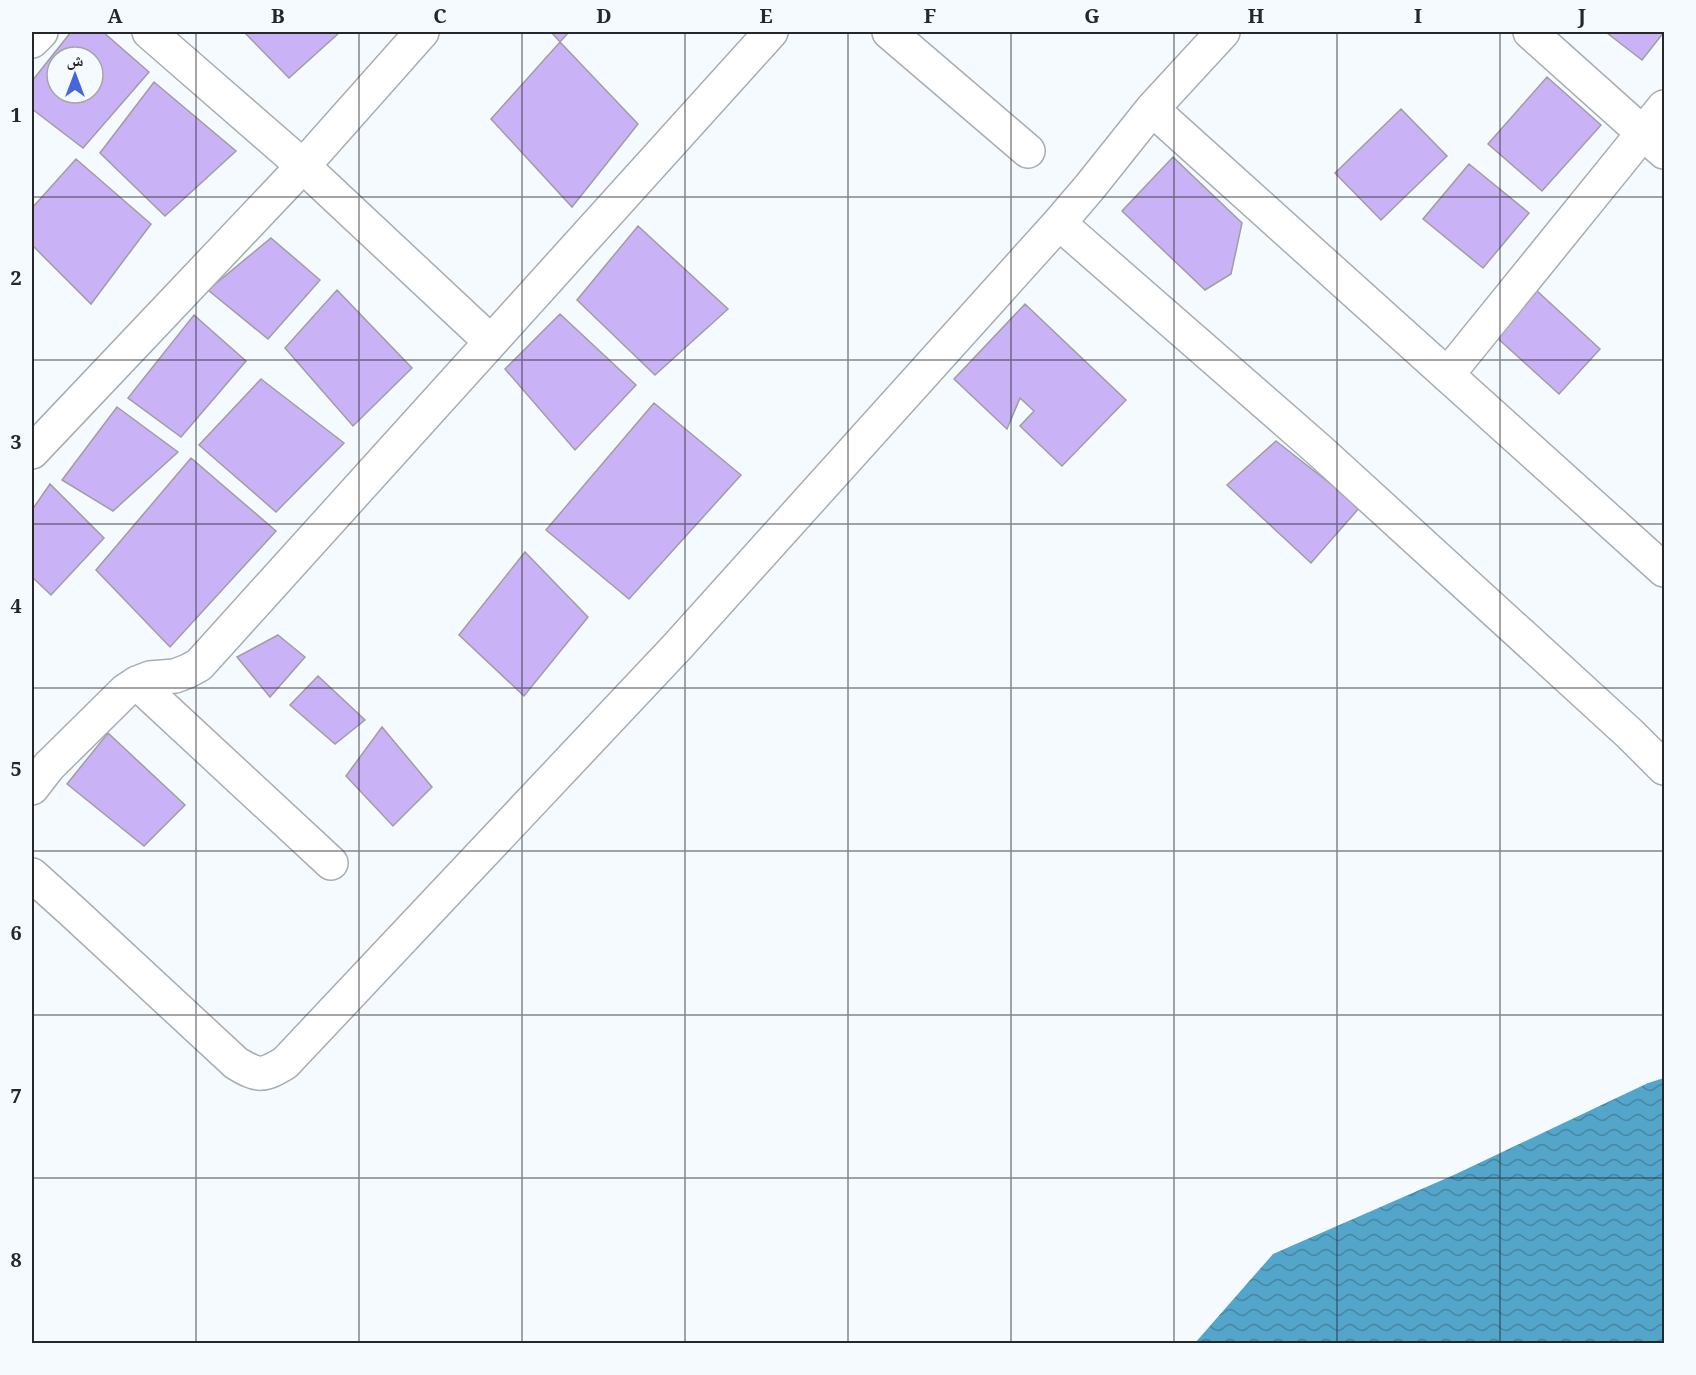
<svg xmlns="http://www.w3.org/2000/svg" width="1696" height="1375" font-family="Georgia,'Noto Naskh Arabic',serif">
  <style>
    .water { fill: url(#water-waves) }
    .building { fill: #c9b3f6; stroke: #9f9da4; stroke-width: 1.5; fill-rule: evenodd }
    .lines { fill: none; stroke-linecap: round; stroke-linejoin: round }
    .street-casing { stroke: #a7adb2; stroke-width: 36 }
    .street { stroke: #fff; stroke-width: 33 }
    .grid { fill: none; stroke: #252729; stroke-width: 1.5; stroke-opacity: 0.55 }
    .neatline { fill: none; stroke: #252729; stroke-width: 2 }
    .grid-label { font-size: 20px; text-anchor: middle; font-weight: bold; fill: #252729 }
  </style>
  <defs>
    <pattern id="water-waves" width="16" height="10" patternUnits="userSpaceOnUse" patternTransform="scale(1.5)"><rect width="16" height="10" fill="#53a5c9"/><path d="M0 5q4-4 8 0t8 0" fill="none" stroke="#4586a3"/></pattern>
  </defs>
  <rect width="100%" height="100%" fill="#f5fafe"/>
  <path class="water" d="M 1664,1078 L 1664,1343 L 1195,1343 L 1273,1254 L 1456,1174 L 1648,1083 Z"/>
  <path class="building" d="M 71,32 L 103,32 L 149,72 L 83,148 L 32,109 L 32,81 ZM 57,57 L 93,57 L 93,93 L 57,93 Z
    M 244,32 L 340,32 L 289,78 Z
    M 551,32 L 569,32 L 560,42 Z
    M 1608,32 L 1664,32 L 1642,60 L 1607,33 Z
    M 560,42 L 638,124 L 572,207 L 491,119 Z
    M 1547,77 L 1601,125 L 1542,191 L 1488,144 Z
    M 154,82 L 236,151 L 165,216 L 100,153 Z
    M 1401,109 L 1447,156 L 1381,220 L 1335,173 Z
    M 1173,157 L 1242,223 L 1231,274 L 1205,290 L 1122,211 Z
    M 76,159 L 151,224 L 91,304 L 32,245 L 32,208 Z
    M 1469,164 L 1529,213 L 1483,268 L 1423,219 Z
    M 638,226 L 728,309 L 655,375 L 577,300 Z
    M 271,238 L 320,280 L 268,339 L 208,290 Z
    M 337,290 L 412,368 L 353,426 L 285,348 Z
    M 1536,290 L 1600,349 L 1559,394 L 1494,335 Z
    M 1025,304 L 1126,400 L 1062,466 L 1020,426 L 1034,411 L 1020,398 L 1007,429 L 954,379 Z
    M 560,314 L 636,385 L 575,450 L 505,369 Z
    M 194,315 L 246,361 L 181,437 L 128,398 Z
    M 261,379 L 344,443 L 276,512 L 199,445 Z
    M 654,403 L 741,475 L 629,599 L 546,530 Z
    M 117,407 L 178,452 L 113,511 L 62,480 Z
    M 1276,441 L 1360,507 L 1311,563 L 1227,485 Z
    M 191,458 L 276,531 L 170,647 L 96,570 Z
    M 50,484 L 104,538 L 51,595 L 32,577 L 32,510 Z
    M 525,552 L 588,617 L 524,696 L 459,635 Z
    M 278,635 L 305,657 L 270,697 L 237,657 Z
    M 318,676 L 365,720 L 335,744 L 290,705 Z
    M 382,727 L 432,787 L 393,826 L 346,776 Z
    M 108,733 L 185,805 L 144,846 L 67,784 Z"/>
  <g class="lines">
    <defs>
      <path id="street" d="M 149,32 L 303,166 L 491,342
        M 889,32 L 1028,151
        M 1530,32 L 1664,152
        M 32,41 L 41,32
        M 1152,109 L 1664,570
        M 1059,223 L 1319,450 L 1630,734 L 1664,768
        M 1447,375 L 1664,107
        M 32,452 L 303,166 L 422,32
        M 137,683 L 331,863
        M 32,788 L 49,766 L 125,691 L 137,683 L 150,678 L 175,676 L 188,671 L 199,665 L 771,32
        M 32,875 L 72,911 L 236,1063 C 259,1077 263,1076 285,1063 L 677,647 L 1059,223 L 1089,188 L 1152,109 L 1223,32"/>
    </defs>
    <use href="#street" class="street-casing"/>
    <use href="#street" class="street"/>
  </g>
  <path class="grid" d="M 196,32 L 196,1344M 359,32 L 359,1344M 522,32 L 522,1344M 685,32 L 685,1344M 848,32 L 848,1344M 1011,32 L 1011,1344M 1174,32 L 1174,1344M 1337,32 L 1337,1344M 1500,32 L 1500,1344M 32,197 L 1664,197M 32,360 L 1664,360M 32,524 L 1664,524M 32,688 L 1664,688M 32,851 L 1664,851M 32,1015 L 1664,1015M 32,1178 L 1664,1178"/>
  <rect width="1696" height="1375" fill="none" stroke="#f5fafe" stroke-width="66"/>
  <g transform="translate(75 75)"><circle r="28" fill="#f5fafe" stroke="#a2a6a9" stroke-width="1.5"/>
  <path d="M0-4.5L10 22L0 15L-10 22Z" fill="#4766da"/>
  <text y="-9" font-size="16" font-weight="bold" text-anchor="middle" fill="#252729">ش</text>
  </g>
  <rect x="33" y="33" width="1630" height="1309" class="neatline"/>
  <g class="grid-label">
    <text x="115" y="23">A</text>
    <text x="278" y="23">B</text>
    <text x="440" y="23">C</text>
    <text x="604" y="23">D</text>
    <text x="766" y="23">E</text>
    <text x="930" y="23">F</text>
    <text x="1092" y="23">G</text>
    <text x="1256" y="23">H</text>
    <text x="1418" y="23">I</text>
    <text x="1582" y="23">J</text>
    <text x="16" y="122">1</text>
    <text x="16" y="285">2</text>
    <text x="16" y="449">3</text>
    <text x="16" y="613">4</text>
    <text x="16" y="776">5</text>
    <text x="16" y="940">6</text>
    <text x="16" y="1103">7</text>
    <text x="16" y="1267">8</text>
  </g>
</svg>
